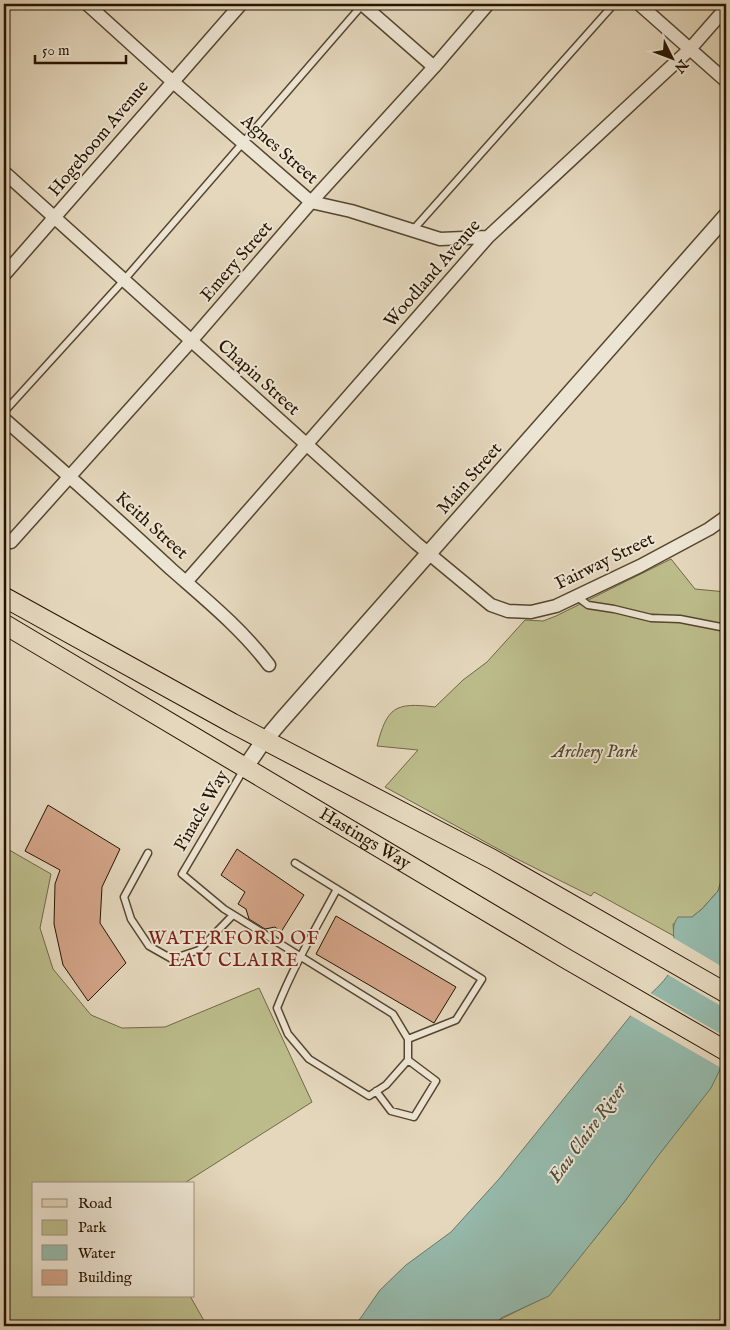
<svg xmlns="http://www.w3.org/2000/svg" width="730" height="1330" font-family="'IM FELL English',serif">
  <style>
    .green { fill: #bcbc8b; stroke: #716846 }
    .water { fill: #96baac; stroke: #697867 }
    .pier { fill: #e4d7bc }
    .building { fill: #d3a488; stroke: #261400 }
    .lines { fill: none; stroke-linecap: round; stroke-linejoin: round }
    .service-casing { stroke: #56452f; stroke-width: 9 }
    .minor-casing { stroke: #56452f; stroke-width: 15 }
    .tertiary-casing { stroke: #56452f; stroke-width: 18 }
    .primary-casing { stroke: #261400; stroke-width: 21 }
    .service { stroke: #ede5d3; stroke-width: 6 }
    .minor { stroke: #ede5d3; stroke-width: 12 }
    .tertiary { stroke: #ede5d3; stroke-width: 15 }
    .primary { stroke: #e4d7bc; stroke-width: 19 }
    .labels { text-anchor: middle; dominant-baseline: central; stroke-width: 4; stroke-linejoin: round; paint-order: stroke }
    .street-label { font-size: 18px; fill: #261400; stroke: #ede5d3 }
    .park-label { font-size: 18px; font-style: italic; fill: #53462a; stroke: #ede5d3 }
    .neighbourhood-label { font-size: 19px; letter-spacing: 1px; fill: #7a1f14; stroke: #ede5d3 }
    .water-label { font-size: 19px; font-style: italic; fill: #4d4e3c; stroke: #ede5d3 }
  </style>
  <rect width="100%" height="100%" fill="#e4d7bc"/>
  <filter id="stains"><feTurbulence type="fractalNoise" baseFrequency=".004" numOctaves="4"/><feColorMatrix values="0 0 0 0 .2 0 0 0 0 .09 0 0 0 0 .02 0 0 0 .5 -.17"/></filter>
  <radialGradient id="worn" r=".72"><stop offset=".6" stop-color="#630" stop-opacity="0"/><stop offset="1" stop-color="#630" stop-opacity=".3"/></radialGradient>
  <path class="green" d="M 671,559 L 695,589 L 726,592 L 726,865 L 718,891 L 702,909 L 692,917 L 673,924 L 674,936 L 594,892 L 591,896 L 509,855 L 385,787 L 418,750 L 377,746 C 387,707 395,702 435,707 L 463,680 L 487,662 L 525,620 L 543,621 L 556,616 Z
    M 4,847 L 51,874 L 40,928 L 53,969 L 91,1015 L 122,1028 L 165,1027 L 259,988 L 312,1102 L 183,1184 L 34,1184 L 34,1296 L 190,1296 L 207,1326 L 4,1326 Z
    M 726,1057 L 726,1326 L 494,1326 L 501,1319 L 549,1295 L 625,1201 Z"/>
  <path class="water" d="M 726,865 L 726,1057 L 711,1088 L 658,1156 L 625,1201 L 549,1296 L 501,1318 L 494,1326 L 355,1326 L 380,1290 L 406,1265 L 451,1232 L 499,1179 L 641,1003 C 653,991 672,977 675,959 C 678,944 668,931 678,917 L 692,917 L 702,909 L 718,891 Z"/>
  <path class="pier" d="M 672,937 L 726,969 L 726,1009 L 665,973 L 673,959 Z
    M 649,992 L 726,1037 L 726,1063 L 723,1069 L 628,1014 Z"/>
  <path class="building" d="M 48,805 L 120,849 L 102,887 L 100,923 L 126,963 L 88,1001 L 63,965 L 54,924 L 55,884 L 60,870 L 25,851 Z
    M 237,849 L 304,895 L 281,932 L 275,927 L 265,929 L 249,919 L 246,909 L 238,904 L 245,892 L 221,875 Z
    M 336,916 L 456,987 L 434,1023 L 316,954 Z"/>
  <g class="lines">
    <defs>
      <path id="service" d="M 412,231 L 614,4
        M 4,412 L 124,280 L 363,4
        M 576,596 L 588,605 L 614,609 L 651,618 L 680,619 L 726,628
        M 244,769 L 182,874 L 224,909 L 393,1014 L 408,1039 L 408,1060 L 386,1085 L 369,1096 L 309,1059 L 288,1034 L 277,1008 C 293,967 316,928 337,889
        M 148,853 L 124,897 L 131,919 L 149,946 L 172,959 L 199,950 L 233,915
        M 295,863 L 482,979 L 456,1020 L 408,1039
        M 376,1091 L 391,1111 L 414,1117 L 436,1081 L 408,1060"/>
      <path id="minor" d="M 87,4 L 172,81 L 311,202 L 351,211 L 440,239 L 488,237
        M 362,4 L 434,67
        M 639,4 L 726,81
        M 4,172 L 416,543 L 491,605 L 508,611 L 531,612 L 556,606 L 640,566 L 709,529 L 726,517
        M 4,275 L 241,4
        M 4,419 C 60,468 116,518 171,569 C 205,599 242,629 269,665
        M 11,542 L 191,341 L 311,202 L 434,67 L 488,4
        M 186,582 L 488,237 L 690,49 L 726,8"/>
      <path id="tertiary" d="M 245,768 L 260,746 L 281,721 L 726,216"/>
      <g id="primary">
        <path d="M 4,597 L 232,723 L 492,859 L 726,993"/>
        <path id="s1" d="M 4,624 L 565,958 L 726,1051"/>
      </g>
    </defs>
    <use href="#service" class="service-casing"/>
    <use href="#minor" class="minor-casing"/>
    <use href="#tertiary" class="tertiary-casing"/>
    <use href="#primary" class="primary-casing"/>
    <use href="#service" class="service"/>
    <use href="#minor" class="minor"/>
    <use href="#tertiary" class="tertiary"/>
    <use href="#primary" class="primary"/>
  </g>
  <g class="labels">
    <g class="street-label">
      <text transform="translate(99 139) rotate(-50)">Hogeboom Avenue</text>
      <text transform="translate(279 150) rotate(41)">Agnes Street</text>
      <text transform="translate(237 262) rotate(-49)">Emery Street</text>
      <text transform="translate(433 274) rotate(-49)">Woodland Avenue</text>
      <text transform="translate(258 378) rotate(42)">Chapin Street</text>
      <text transform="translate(470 479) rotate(-49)">Main Street</text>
      <text transform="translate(151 526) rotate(42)">Keith Street</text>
      <text transform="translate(605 562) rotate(-26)">Fairway Street</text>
      <text transform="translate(202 811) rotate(-60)">Pinacle Way</text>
      <text stroke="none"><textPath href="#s1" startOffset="420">Hastings Way</textPath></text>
    </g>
    <g class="park-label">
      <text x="595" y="752">Archery Park</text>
    </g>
    <g class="neighbourhood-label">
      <text x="234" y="939">WATERFORD OF<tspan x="234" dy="22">EAU CLAIRE</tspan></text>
    </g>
    <g class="water-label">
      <text transform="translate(588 1133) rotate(-54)">Eau Claire River</text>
    </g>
  </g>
  <rect width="730" height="1330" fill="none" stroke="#e4d7bc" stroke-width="20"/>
  <rect x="5" y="5" width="720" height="1320" fill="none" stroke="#261400" stroke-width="2.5"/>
  <rect x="10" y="10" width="710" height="1310" fill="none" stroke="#261400"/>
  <rect x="32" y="1182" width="162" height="115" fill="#ede5d3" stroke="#9d917f"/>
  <rect x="42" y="1199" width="25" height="8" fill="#e4d7bc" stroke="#9d917f"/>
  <text x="78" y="1208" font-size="15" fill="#261400">Road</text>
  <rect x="42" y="1220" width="25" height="15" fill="#bcbc8b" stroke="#9d917f"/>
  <text x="78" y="1232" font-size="15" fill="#261400">Park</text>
  <rect x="42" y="1245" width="25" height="15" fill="#96baac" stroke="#9d917f"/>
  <text x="78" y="1258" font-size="15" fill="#261400">Water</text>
  <rect x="42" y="1270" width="25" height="15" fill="#d3a488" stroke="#9d917f"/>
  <text x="78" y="1282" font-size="15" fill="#261400">Building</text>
  <g transform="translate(672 58) rotate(132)" stroke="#ede5d3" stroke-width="4" paint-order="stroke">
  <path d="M0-4L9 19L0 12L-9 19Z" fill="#261400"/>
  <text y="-8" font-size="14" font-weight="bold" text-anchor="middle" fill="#261400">N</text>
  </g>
  <path d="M35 55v8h91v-8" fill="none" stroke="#261400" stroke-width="2.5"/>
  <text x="42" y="55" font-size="15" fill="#261400" stroke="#ede5d3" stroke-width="4" paint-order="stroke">50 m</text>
  <rect width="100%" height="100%" filter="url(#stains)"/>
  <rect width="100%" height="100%" fill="url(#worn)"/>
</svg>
